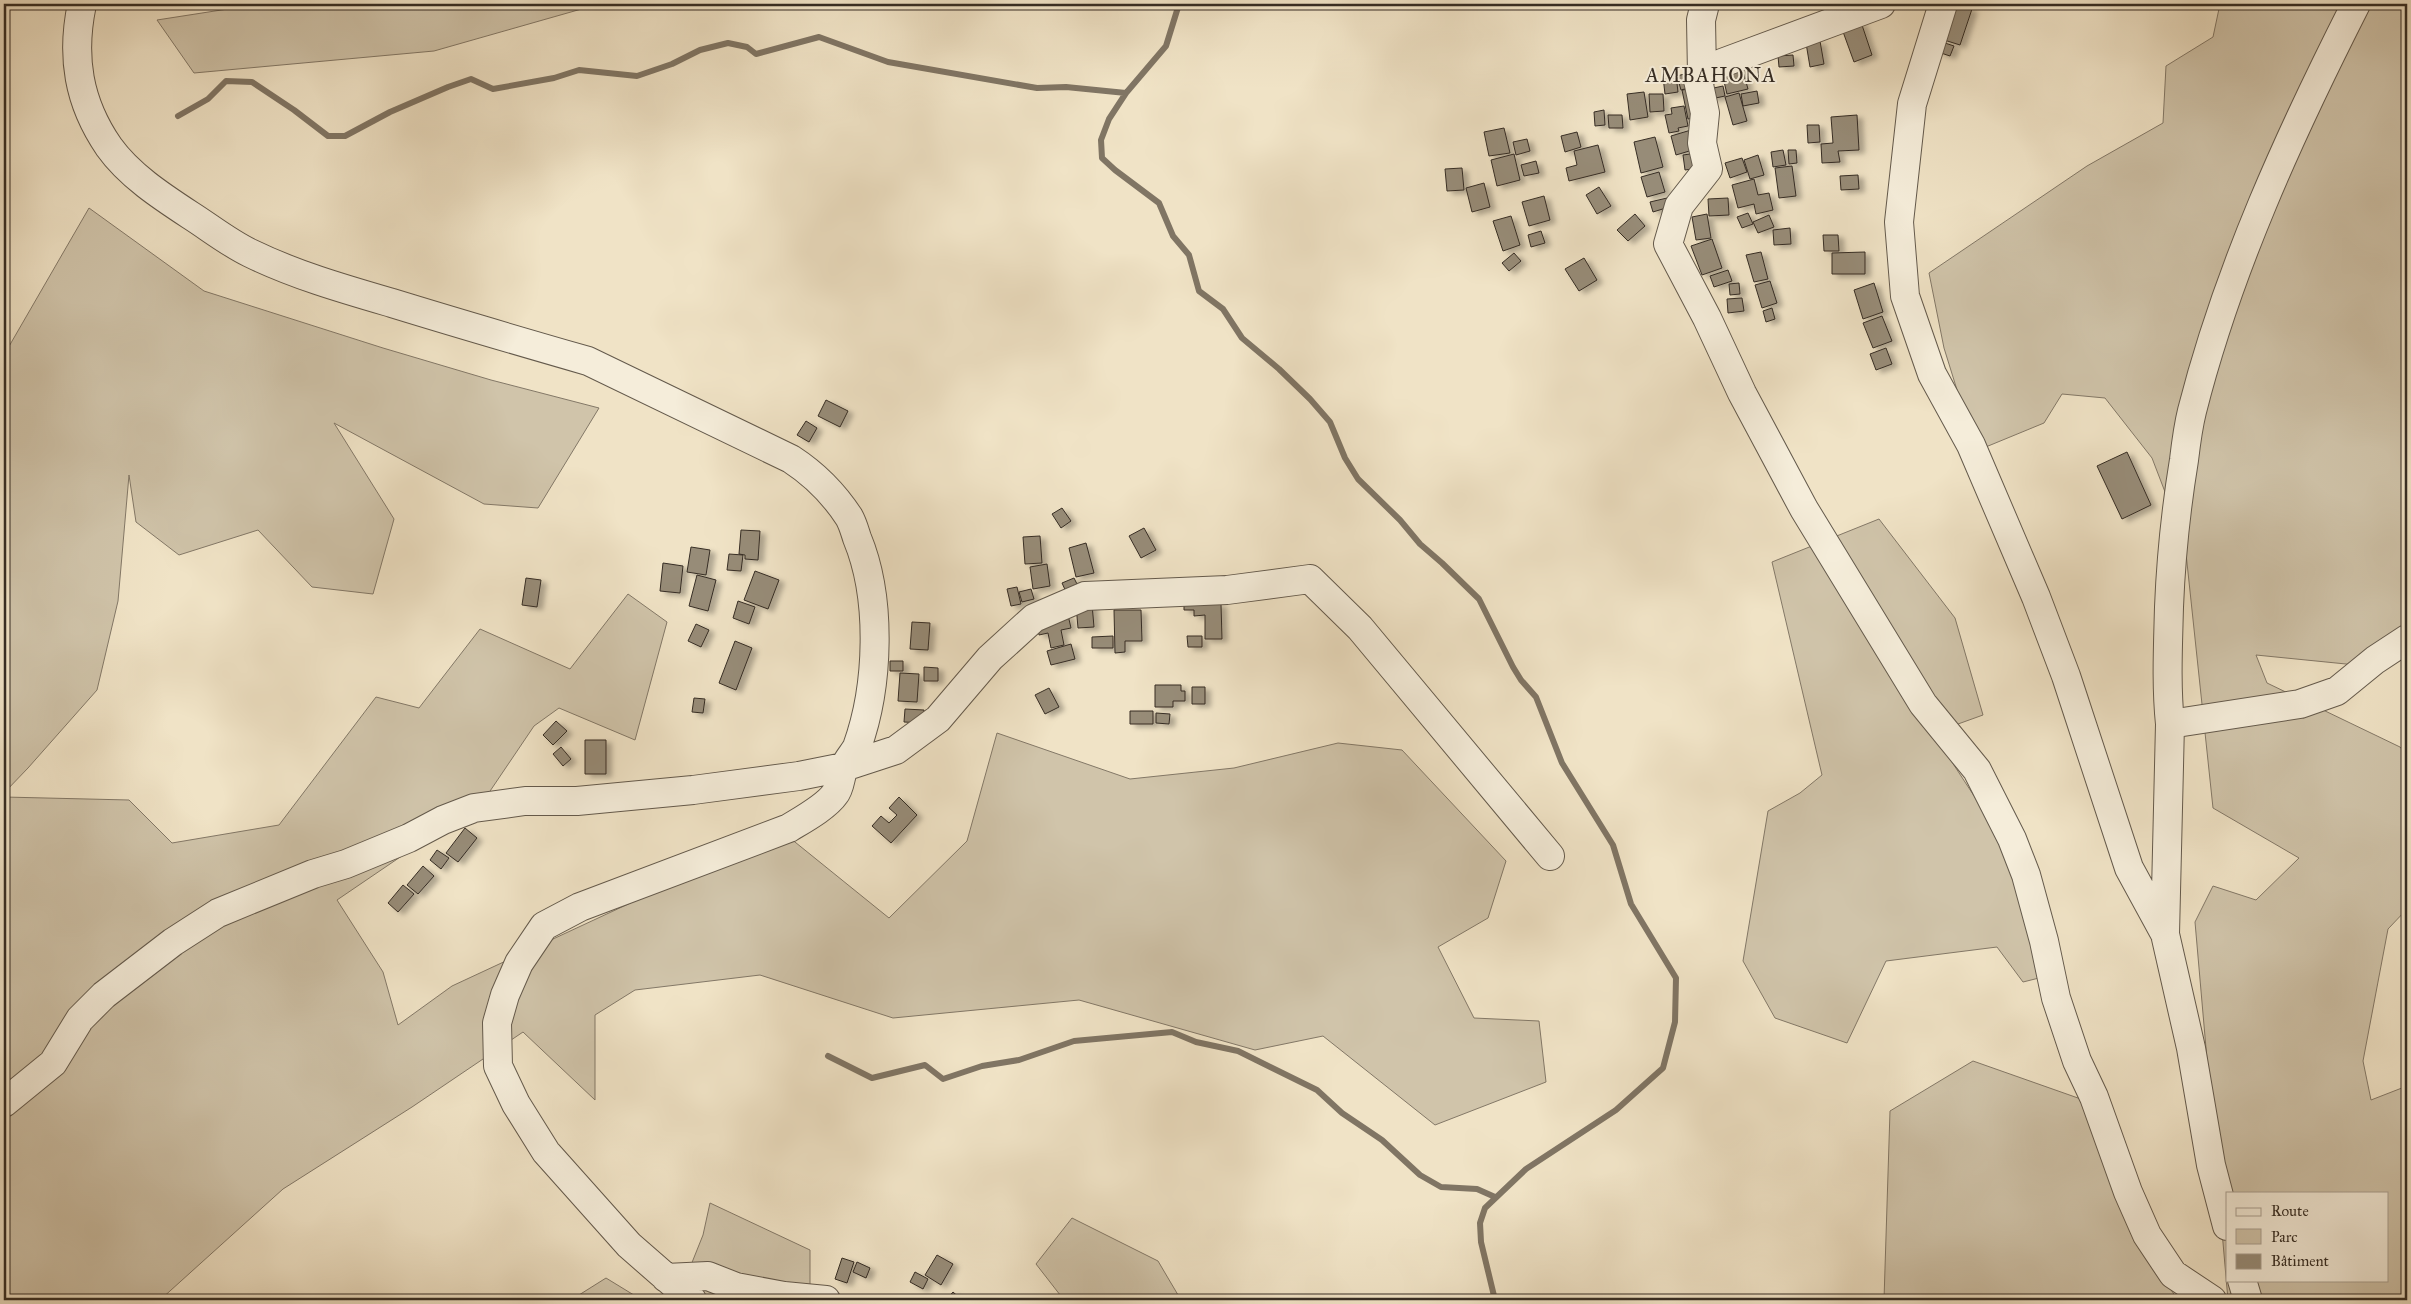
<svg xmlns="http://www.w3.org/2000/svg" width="2411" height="1304" font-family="'IM FELL Great Primer',serif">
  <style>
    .green { fill: #d0c4aa; stroke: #837867; fill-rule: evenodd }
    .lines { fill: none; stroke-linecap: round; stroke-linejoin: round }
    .stream { stroke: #807564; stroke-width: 6 }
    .building { fill: #978c78; stroke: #362d24; filter: url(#shadow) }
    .minor-casing { stroke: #645a4c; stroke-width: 30 }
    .minor { stroke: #f5edda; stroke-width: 28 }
    .labels { text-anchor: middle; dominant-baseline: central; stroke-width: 4; stroke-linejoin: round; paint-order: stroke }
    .quarter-label { font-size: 20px; letter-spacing: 1px; fill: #362d24; stroke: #f5edda }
  </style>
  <defs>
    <filter id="shadow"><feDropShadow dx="5.5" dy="3" stdDeviation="2.5" flood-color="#0004"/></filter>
  </defs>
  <rect width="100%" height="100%" fill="#f0e3c6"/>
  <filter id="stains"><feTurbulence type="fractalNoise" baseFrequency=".004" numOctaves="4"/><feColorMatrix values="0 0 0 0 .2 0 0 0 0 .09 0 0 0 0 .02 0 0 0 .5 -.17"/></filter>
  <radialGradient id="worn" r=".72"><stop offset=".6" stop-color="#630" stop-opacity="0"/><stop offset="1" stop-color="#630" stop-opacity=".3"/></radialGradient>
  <path class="green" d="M 260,4 L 599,4 L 434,51 L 194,73 L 157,20 Z
    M 2220,4 L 2407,4 L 2407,627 L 2356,665 L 2256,655 L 2267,683 L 2400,747 L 2407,755 L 2407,909 L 2388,929 L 2363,1061 L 2371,1100 L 2407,1086 L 2407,1300 L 2228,1300 L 2195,922 L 2213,886 L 2256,900 L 2299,858 L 2213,808 L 2185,544 L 2152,458 L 2105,398 L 2062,394 L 2044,423 L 1976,451 L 1944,348 L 1929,273 L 2087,166 L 2163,123 L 2166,66 L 2213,37 ZM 2227,1193 L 2387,1193 L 2387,1280 L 2227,1280 Z
    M 89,208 L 204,291 L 383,348 L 491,380 L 599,408 L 538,508 L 484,504 L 334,423 L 394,519 L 373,594 L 312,587 L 258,530 L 179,555 L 136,522 L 129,475 L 118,601 L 97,690 L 28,768 L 4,793 L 4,355 Z
    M 1879,519 L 1955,618 L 1983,715 L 1933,733 L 2012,854 L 2051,975 L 2023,982 L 1997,947 L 1886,961 L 1847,1043 L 1775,1018 L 1743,961 L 1768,811 L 1800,793 L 1822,775 L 1772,562 Z
    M 628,594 L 667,622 L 635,740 L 559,708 L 534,726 L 484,800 L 337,900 L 383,972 L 398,1025 L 452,986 L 639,899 L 790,838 L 889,918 L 967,841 L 997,733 L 1130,779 L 1234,768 L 1338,743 L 1402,750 L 1506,861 L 1488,918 L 1438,947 L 1474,1018 L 1539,1021 L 1546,1082 L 1435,1125 L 1323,1036 L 1255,1050 L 1079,1000 L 893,1018 L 760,975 L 635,990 L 595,1015 L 595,1100 L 523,1032 L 412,1107 L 283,1189 L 160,1300 L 4,1300 L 4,797 L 129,800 L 172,843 L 279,825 L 376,697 L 419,708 L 480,629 L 570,669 Z
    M 1973,1061 L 2095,1104 L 2141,1246 L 2178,1300 L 1884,1300 L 1890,1111 Z
    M 710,1203 L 810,1250 L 810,1300 L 727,1300 L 715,1296 L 718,1300 L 677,1300 L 703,1235 Z
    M 1072,1218 L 1158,1261 L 1181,1300 L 1064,1300 L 1036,1264 Z
    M 606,1278 L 642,1300 L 571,1300 Z"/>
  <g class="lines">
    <path class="stream" d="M 1179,4 L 1166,46 L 1126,93 L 1109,119 L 1101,140 L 1102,158 L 1115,170 L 1159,203 L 1173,236 L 1189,255 L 1199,291 L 1223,309 L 1242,338 L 1279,369 L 1310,399 L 1330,422 L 1345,458 L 1358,479 L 1400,520 L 1420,544 L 1442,563 L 1479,599 L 1513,667 L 1521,680 L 1536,697 L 1562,763 L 1613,845 L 1631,904 L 1676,978 L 1675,1022 L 1663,1068 L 1616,1110 L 1526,1169 L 1485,1208 L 1480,1223 L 1481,1242 L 1495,1300
      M 178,116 L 208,99 L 226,81 L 252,82 L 294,110 L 328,136 L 345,136 L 390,112 L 448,87 L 471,79 L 493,89 L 554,78 L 579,70 L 637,76 L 672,64 L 700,50 L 728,43 L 747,47 L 756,54 L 819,37 L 888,62 L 1037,88 L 1066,87 L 1126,93
      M 828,1056 L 872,1078 L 925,1065 L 943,1079 L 982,1066 L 1019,1060 L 1074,1041 L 1172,1032 L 1196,1042 L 1238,1051 L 1317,1090 L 1342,1113 L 1382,1140 L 1420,1175 L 1441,1187 L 1477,1189 L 1495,1197"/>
  </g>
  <path class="building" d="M 1956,4 L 1972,9 L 1960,45 L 1941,39 Z
    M 1861,22 L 1872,55 L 1854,62 L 1842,29 Z
    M 1820,41 L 1824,64 L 1810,67 L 1806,43 Z
    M 1942,42 L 1954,46 L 1950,56 L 1938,52 Z
    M 1793,55 L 1794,66 L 1779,67 L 1778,56 Z
    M 1741,64 L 1748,89 L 1727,94 L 1721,69 Z
    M 1688,73 L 1692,87 L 1681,90 L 1677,76 Z
    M 1676,75 L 1678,92 L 1665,94 L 1663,77 Z
    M 1723,86 L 1725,96 L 1711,99 L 1709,89 Z
    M 1696,88 L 1701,117 L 1688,119 L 1682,90 Z
    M 1757,91 L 1759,103 L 1743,106 L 1741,94 Z
    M 1644,92 L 1648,117 L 1630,120 L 1627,94 Z
    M 1739,93 L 1747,121 L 1733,125 L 1725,97 Z
    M 1649,94 L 1663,94 L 1664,111 L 1650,112 Z
    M 1684,106 L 1688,126 L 1678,128 L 1679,131 L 1669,133 L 1665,115 L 1672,114 L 1671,108 Z
    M 1604,110 L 1605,125 L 1595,126 L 1594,112 Z
    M 1608,115 L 1622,115 L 1623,128 L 1609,128 Z
    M 1857,115 L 1859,150 L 1838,151 L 1840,162 L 1822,163 L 1821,144 L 1833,143 L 1831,117 Z
    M 1807,125 L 1819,125 L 1820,142 L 1808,143 Z
    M 1504,128 L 1510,153 L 1489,156 L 1484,132 Z
    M 1691,130 L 1696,149 L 1676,155 L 1671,136 Z
    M 1577,132 L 1581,147 L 1565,152 L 1561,136 Z
    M 1655,137 L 1663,167 L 1641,173 L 1634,142 Z
    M 1527,139 L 1530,151 L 1516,155 L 1513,142 Z
    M 1598,145 L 1605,172 L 1569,181 L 1566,168 L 1577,165 L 1574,151 Z
    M 1783,150 L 1786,165 L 1773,167 L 1771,152 Z
    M 1788,150 L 1796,150 L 1797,163 L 1789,164 Z
    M 1697,153 L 1699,168 L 1685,170 L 1683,155 Z
    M 1514,154 L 1520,180 L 1497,186 L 1491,160 Z
    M 1758,155 L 1764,175 L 1750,179 L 1744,160 Z
    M 1742,158 L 1747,172 L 1730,178 L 1725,163 Z
    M 1536,161 L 1539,173 L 1524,176 L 1521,165 Z
    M 1792,166 L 1796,196 L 1779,198 L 1775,168 Z
    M 1462,168 L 1464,190 L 1447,191 L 1445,169 Z
    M 1659,172 L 1665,192 L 1647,197 L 1641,177 Z
    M 1858,175 L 1859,189 L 1841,190 L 1840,176 Z
    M 1754,179 L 1758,195 L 1769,193 L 1773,210 L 1756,214 L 1754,204 L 1738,208 L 1732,185 Z
    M 1484,183 L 1490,207 L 1472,212 L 1466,188 Z
    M 1599,187 L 1611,206 L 1597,214 L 1586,195 Z
    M 1544,196 L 1550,220 L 1529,226 L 1522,202 Z
    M 1667,198 L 1669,207 L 1653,212 L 1650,202 Z
    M 1728,198 L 1729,215 L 1709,216 L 1708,199 Z
    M 1748,213 L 1753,224 L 1742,228 L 1737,217 Z
    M 1635,214 L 1645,226 L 1628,241 L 1617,230 Z
    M 1707,214 L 1711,238 L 1696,240 L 1692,217 Z
    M 1769,215 L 1774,227 L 1758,233 L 1753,222 Z
    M 1511,216 L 1520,245 L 1503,251 L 1493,221 Z
    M 1790,228 L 1791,244 L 1774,245 L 1773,230 Z
    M 1541,231 L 1545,243 L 1531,247 L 1528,235 Z
    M 1823,235 L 1838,235 L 1839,251 L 1824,251 Z
    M 1712,239 L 1722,268 L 1702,275 L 1691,246 Z
    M 1761,252 L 1768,279 L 1754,282 L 1746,255 Z
    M 1865,252 L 1865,274 L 1832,274 L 1832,253 Z
    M 1514,253 L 1521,261 L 1509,271 L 1502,263 Z
    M 1584,258 L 1597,280 L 1579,291 L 1565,269 Z
    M 1728,270 L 1732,281 L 1714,287 L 1710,276 Z
    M 1770,281 L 1777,303 L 1762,308 L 1755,285 Z
    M 1739,283 L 1740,294 L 1730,295 L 1729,284 Z
    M 1874,283 L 1883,312 L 1863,319 L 1854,290 Z
    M 1742,298 L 1744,311 L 1728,313 L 1727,299 Z
    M 1772,308 L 1775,319 L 1766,322 L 1763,311 Z
    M 1882,316 L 1892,341 L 1873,348 L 1863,323 Z
    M 1886,348 L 1892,364 L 1876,370 L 1870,354 Z
    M 826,400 L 848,411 L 840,427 L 818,416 Z
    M 806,421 L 817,428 L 809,442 L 797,435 Z
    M 2127,452 L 2151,505 L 2122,519 L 2097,466 Z
    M 1062,508 L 1071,521 L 1061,528 L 1052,514 Z
    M 1144,528 L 1156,550 L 1141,558 L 1129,536 Z
    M 741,530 L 760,531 L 758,560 L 745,559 L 745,555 L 739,554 Z
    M 1040,536 L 1042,563 L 1025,564 L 1023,537 Z
    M 1086,543 L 1094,573 L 1076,577 L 1069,548 Z
    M 691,547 L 710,550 L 706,575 L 687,572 Z
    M 729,554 L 743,555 L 741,571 L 727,570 Z
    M 663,563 L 683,566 L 680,593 L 660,591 Z
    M 1047,564 L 1050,586 L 1033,589 L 1030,567 Z
    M 755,571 L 779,580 L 768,609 L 744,600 Z
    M 697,575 L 716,580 L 708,611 L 689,606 Z
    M 526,578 L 541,580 L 537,607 L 522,605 Z
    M 1074,578 L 1079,588 L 1067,594 L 1062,583 Z
    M 1017,587 L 1021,604 L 1011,606 L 1007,589 Z
    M 1031,589 L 1034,599 L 1022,602 L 1019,592 Z
    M 1184,600 L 1221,604 L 1222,639 L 1205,639 L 1205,615 L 1194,616 L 1194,610 L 1184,610 Z
    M 738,601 L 755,607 L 749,624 L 733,618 Z
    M 1092,604 L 1094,627 L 1078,628 L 1076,605 Z
    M 1114,610 L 1141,610 L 1142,641 L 1125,641 L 1125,652 L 1115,653 Z
    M 1068,615 L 1071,628 L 1061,630 L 1064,645 L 1051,648 L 1048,633 L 1039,635 L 1037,622 Z
    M 912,622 L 930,623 L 928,650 L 910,649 Z
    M 696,624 L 709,630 L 701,647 L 688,641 Z
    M 1113,636 L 1113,648 L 1092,648 L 1092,637 Z
    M 1187,636 L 1202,636 L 1202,647 L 1188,647 Z
    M 735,641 L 752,648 L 736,690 L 719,683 Z
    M 1071,644 L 1075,659 L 1051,665 L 1047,651 Z
    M 890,661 L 903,661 L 903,671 L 890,671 Z
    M 924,667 L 938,668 L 938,681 L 924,681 Z
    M 900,673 L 919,674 L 917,702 L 898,701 Z
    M 1155,685 L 1181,685 L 1181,691 L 1185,691 L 1185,701 L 1173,701 L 1173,707 L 1155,707 Z
    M 1192,687 L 1205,687 L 1205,704 L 1192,704 Z
    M 1049,688 L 1059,707 L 1045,714 L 1035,695 Z
    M 694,698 L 705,699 L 703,713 L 692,712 Z
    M 905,709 L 924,710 L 924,723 L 904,722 Z
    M 1130,711 L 1153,711 L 1153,724 L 1130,724 Z
    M 1156,713 L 1170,714 L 1169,724 L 1156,723 Z
    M 556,721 L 567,731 L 553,745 L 543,735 Z
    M 585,740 L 606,740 L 606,774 L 585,774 Z
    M 561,747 L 571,759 L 563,766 L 553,754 Z
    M 899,797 L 917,815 L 891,843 L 872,826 L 881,816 L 889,823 L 897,815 L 889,808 Z
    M 465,828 L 477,838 L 458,862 L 446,853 Z
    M 437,850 L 449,858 L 441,869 L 430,860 Z
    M 423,866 L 434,876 L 418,894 L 407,885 Z
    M 403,885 L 414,894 L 398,912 L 388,903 Z
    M 937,1255 L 953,1264 L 941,1285 L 925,1275 Z
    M 842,1258 L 854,1262 L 847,1283 L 835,1279 Z
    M 857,1262 L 870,1268 L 866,1278 L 853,1272 Z
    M 915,1272 L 928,1279 L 923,1289 L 910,1282 Z
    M 953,1292 L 962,1300 L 946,1300 Z"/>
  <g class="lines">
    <defs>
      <path id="minor" d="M 82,4 C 71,56 78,102 109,147 C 129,175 161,196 190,215 C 209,227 229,243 250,253 C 295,275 344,289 392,303 C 457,323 522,342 588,361 L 791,459 C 814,474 834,494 849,517 C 853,524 855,532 857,538 C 882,598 879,686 857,747 C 854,753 848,759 845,766 C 840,774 841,787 835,794 C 826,807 802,820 789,828 L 580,907 L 544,926 L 519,963 L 505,995 L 497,1023 L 498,1066 L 516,1104 L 546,1152 L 629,1245 L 692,1300
        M 1881,4 L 1722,63 L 1702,74 L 1698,80 L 1705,113 L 1702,143 L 1708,169 L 1679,206 L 1668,244 L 1707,318 L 1742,393 L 1804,509 L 1923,704 L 1977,770 L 2012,839 L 2026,875 L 2044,941 L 2056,998 L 2077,1061 L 2094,1097 L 2128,1192 L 2147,1235 L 2173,1274 L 2212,1300
        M 1943,4 L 1912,104 L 1899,222 L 1905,296 L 1932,374 L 1971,445 L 2036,597 L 2066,676 L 2129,868 L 2165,934
        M 1702,74 L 1701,20 L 1705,4
        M 2170,724 L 2300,704 L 2337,691 L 2375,660 L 2407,639
        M 4,1103 L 53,1063 L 80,1019 L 104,995 L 173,942 L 218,913 L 313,874 L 346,864 L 409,838 L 443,820 L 474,808 L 525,801 L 577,801 L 693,790 L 799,776 L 844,767 L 896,750 L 938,719 L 990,658 L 1034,618 L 1085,596 L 1227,590 L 1310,579 L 1360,628 L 1550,856
        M 2227,1226 L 2211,1165 L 2191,1048 L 2165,934 L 2170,724 C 2166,685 2168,646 2169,607 C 2171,557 2176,509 2184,460 C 2186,443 2188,427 2192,411 C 2228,269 2290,134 2356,4
        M 666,1278 L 708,1276 L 736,1287 L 784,1296 L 826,1300
        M 2242,1280 L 2248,1300"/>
    </defs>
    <use href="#minor" class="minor-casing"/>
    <use href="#minor" class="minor"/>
  </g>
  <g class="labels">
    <g class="quarter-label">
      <text x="1711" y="75">AMBAHONA</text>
    </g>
  </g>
  <rect width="2411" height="1304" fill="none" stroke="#f0e3c6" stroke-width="20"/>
  <rect x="5" y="5" width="2401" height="1294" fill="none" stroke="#362d24" stroke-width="2.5"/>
  <rect x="10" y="10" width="2391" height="1284" fill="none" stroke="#362d24"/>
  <rect x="2226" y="1192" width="162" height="90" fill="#f5edda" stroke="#a9a091"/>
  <rect x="2236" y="1208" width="25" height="8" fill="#f5edda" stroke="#a9a091"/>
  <text x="2271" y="1216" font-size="15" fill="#362d24">Route</text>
  <rect x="2236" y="1229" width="25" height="15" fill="#d0c4aa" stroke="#a9a091"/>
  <text x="2271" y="1242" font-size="15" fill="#362d24">Parc</text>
  <rect x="2236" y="1254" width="25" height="15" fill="#978c78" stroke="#a9a091"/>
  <text x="2271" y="1266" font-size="15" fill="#362d24">Bâtiment</text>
  <rect width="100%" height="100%" filter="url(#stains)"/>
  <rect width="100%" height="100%" fill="url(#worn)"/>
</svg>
